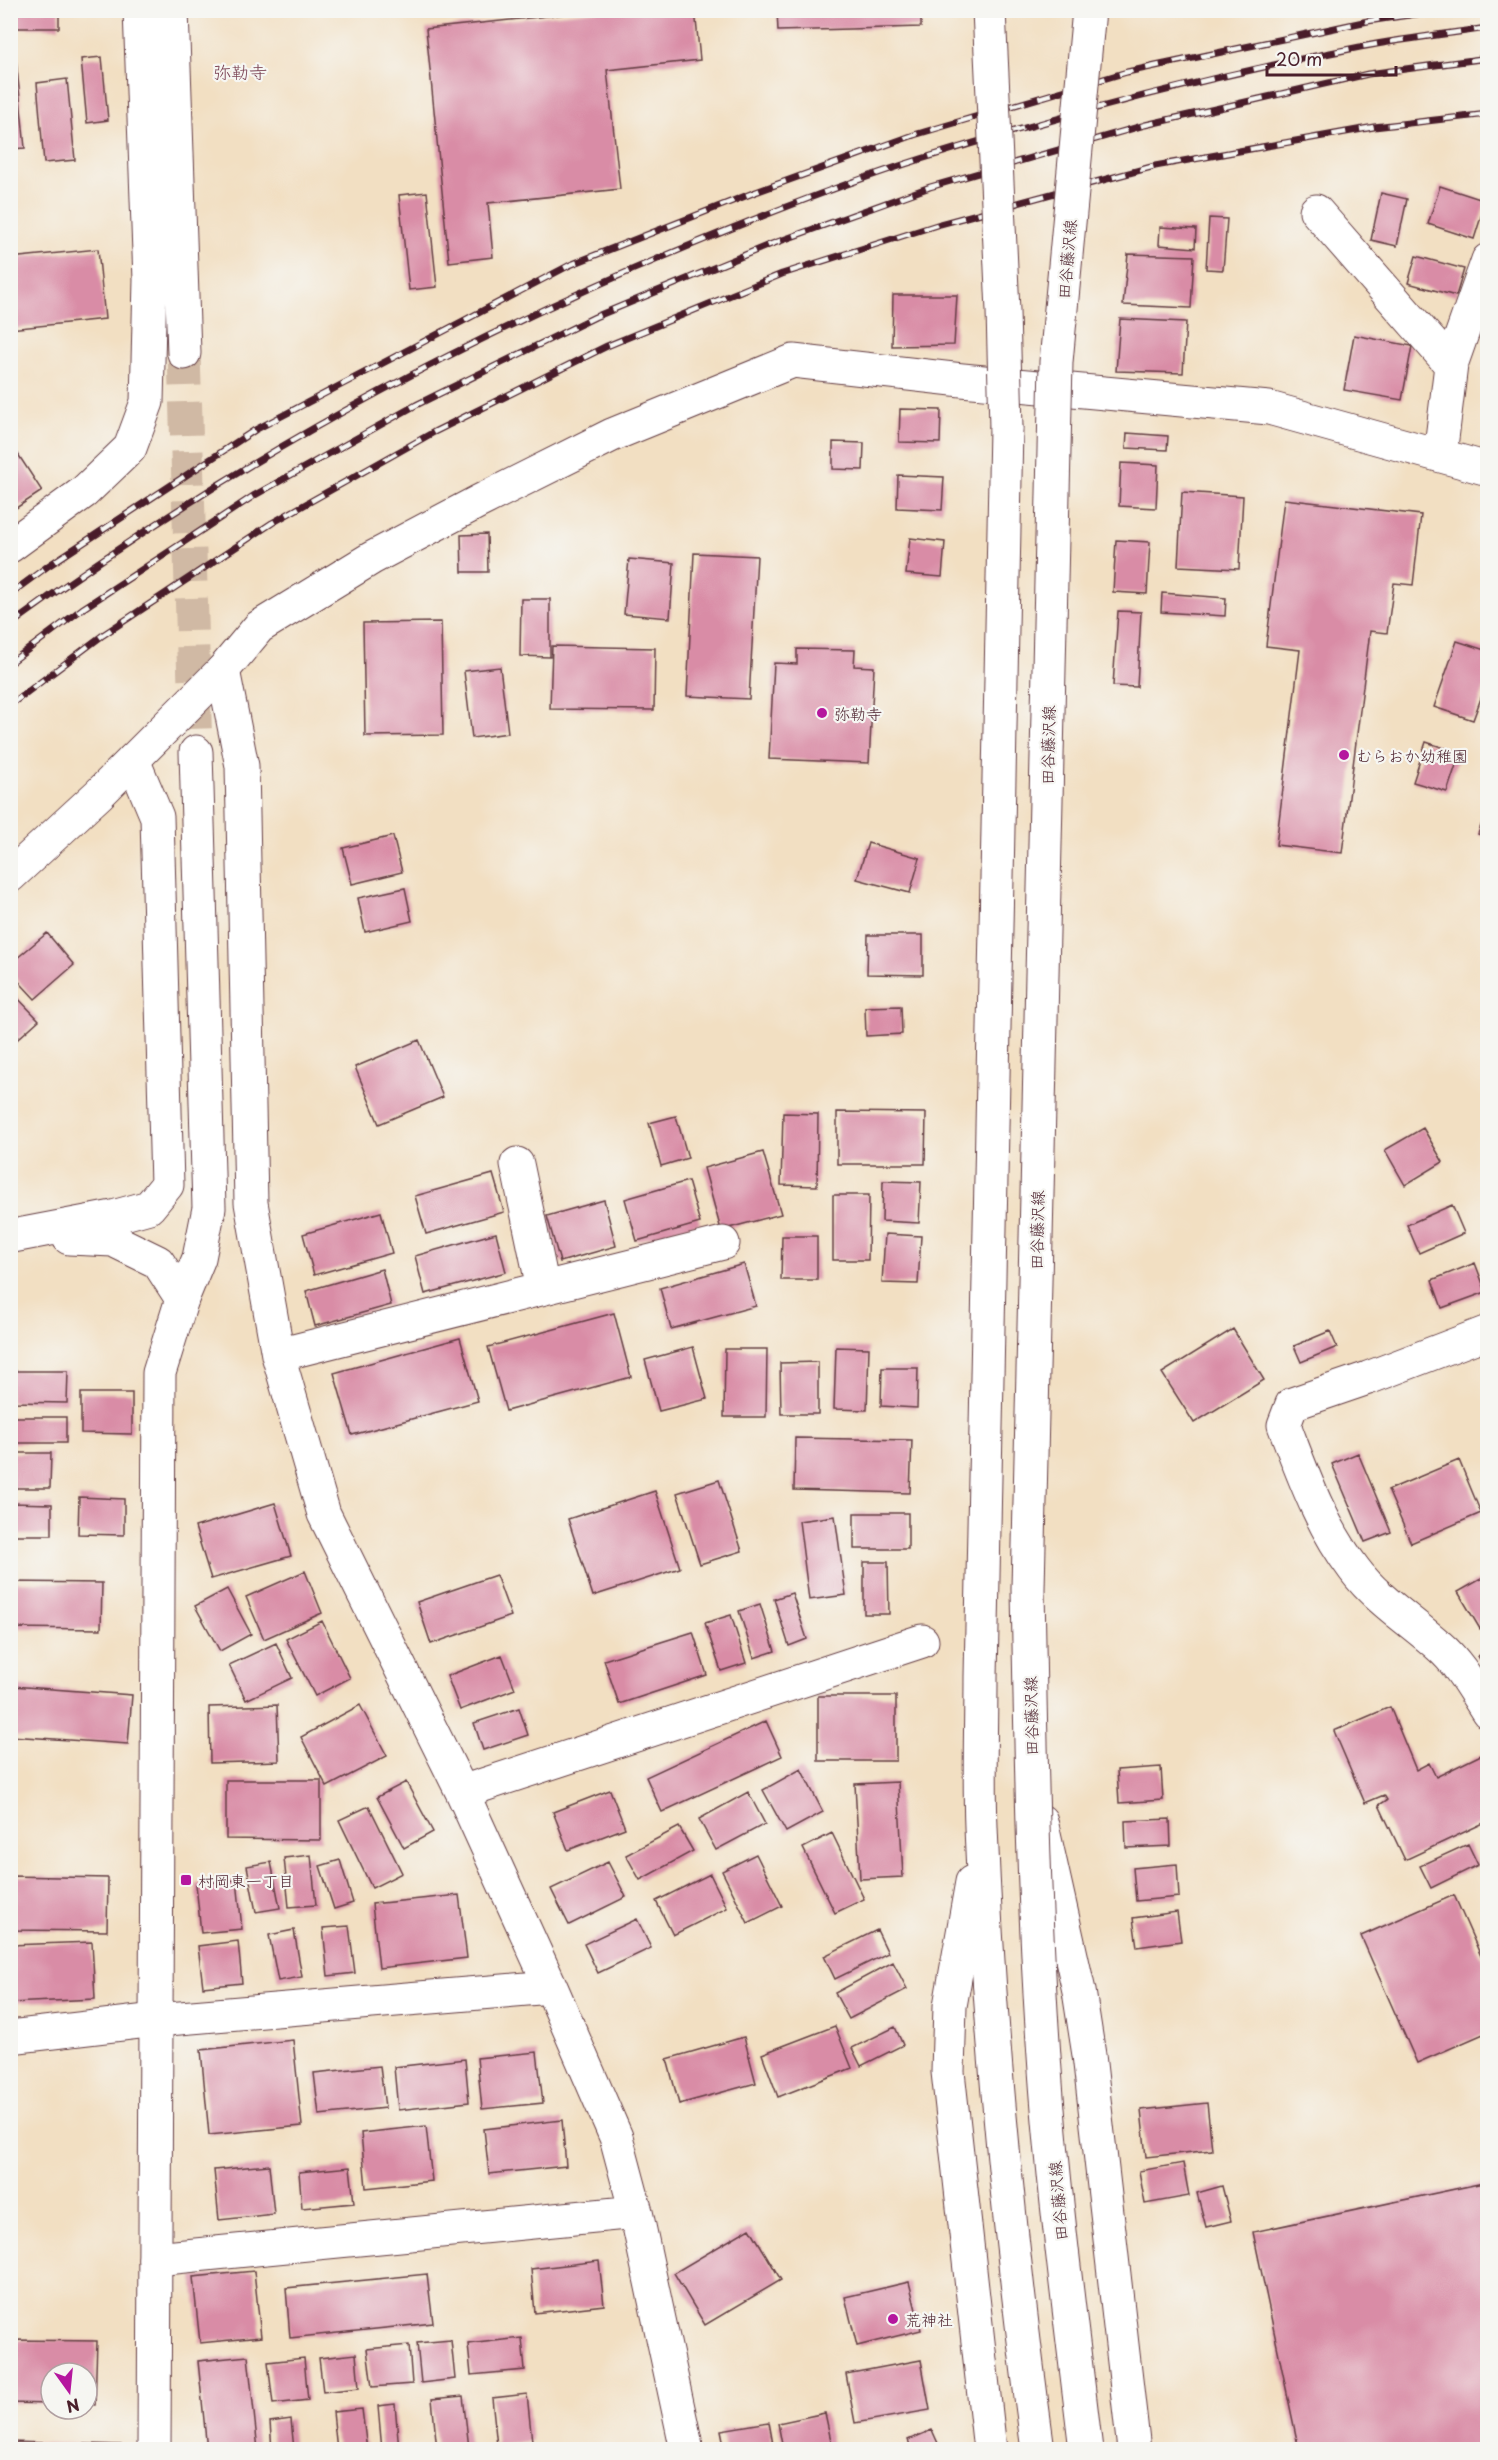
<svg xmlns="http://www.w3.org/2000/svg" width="1498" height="2460" font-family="'Playpen Sans','Klee One',sans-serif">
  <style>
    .building { fill: #d98ca6 }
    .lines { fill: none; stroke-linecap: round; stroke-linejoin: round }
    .tertiary-tunnel { stroke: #d0b9a4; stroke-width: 33; stroke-dasharray: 33 16; stroke-linecap: butt }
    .minor-casing { stroke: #633c42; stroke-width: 35 }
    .tertiary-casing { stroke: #633c42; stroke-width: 35 }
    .secondary-casing { stroke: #633c42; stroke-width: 35 }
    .minor { stroke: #fff; stroke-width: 33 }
    .tertiary { stroke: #fff; stroke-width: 33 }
    .secondary { stroke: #fff; stroke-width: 33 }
    .rail-casing { stroke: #4a1f2b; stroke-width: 7 }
    .rail { stroke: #f6f6f2; stroke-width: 4.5; stroke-dasharray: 14; stroke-linecap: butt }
    .secondary-bridge-casing { stroke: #633c42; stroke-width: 35; stroke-linecap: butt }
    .secondary-bridge { stroke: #fff; stroke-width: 33 }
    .poi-dot { fill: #b5179e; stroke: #f6f6f2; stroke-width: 2 }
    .labels { text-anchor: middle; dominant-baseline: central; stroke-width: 4.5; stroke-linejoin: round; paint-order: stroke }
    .street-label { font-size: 16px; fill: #4a1f2b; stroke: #f6f6f2 }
    .poi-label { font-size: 16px; fill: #4a1f2b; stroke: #f6f6f2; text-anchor: start }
    .neighbourhood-label { font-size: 18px; fill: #7c4556; stroke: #f6f6f2 }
  </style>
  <rect width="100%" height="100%" fill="#f6f6f2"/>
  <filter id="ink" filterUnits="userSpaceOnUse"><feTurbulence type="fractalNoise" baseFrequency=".0167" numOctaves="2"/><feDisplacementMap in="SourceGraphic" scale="12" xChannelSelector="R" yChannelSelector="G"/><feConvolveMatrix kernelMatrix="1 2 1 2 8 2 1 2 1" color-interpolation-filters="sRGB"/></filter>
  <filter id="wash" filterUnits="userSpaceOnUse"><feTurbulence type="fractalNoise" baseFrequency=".008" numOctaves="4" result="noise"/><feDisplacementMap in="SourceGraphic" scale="24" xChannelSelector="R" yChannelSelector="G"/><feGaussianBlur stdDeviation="1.35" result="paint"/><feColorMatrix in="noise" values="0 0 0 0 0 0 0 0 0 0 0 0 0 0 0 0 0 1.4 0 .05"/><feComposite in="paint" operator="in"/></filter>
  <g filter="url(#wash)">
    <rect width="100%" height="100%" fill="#f2dfc2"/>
    <g id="blocks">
      <path class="building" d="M 10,10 L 59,10 L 59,28 L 10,28 Z
        M 603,10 L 695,10 L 700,60 L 607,70 L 620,189 L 488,203 L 493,257 L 449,262 L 426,29 Z
        M 777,10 L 921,10 L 921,27 L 778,31 Z
        M 10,49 L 15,49 L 25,148 L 10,149 Z
        M 102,57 L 108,120 L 87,123 L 81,59 Z
        M 67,79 L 75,160 L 44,163 L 37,83 Z
        M 1440,186 L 1486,201 L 1474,239 L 1428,224 Z
        M 427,192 L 437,287 L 409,290 L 399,195 Z
        M 1381,193 L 1407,199 L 1397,246 L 1371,240 Z
        M 1209,218 L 1227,219 L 1223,270 L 1206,269 Z
        M 1160,227 L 1196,229 L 1195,248 L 1159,245 Z
        M 98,249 L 105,319 L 10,329 L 10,258 Z
        M 1128,254 L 1194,256 L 1191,308 L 1123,305 Z
        M 1416,256 L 1464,269 L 1456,296 L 1408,283 Z
        M 893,295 L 957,295 L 954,345 L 892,346 Z
        M 1120,319 L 1186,322 L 1183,373 L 1116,371 Z
        M 1354,335 L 1412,346 L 1402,400 L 1344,390 Z
        M 900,409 L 941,410 L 940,443 L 899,442 Z
        M 1127,433 L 1168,436 L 1167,450 L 1126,448 Z
        M 833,442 L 864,443 L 863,470 L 833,469 Z
        M 12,445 L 42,491 L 10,512 L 10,446 Z
        M 1121,463 L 1158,465 L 1156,508 L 1119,506 Z
        M 898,475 L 944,477 L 942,510 L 897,508 Z
        M 1182,492 L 1243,496 L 1239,569 L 1178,566 Z
        M 1284,499 L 1421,515 L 1413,585 L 1394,583 L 1387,633 L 1370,631 L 1342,853 L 1276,845 L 1300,650 L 1266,646 Z
        M 487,534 L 488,572 L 462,572 L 461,535 Z
        M 910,538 L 945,542 L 942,577 L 906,574 Z
        M 1116,540 L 1150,542 L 1147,594 L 1113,592 Z
        M 694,553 L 757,556 L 749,699 L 687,696 Z
        M 629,559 L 674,563 L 670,618 L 624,614 Z
        M 1162,593 L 1226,598 L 1225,616 L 1161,612 Z
        M 521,599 L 550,599 L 550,657 L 520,656 Z
        M 1118,611 L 1141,612 L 1137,687 L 1113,686 Z
        M 441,622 L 443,735 L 365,736 L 363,623 Z
        M 1457,641 L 1488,651 L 1488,679 L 1473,720 L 1434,707 Z
        M 552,646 L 655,648 L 654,710 L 550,709 Z
        M 797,649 L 855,650 L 854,666 L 874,667 L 869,763 L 769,759 L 774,663 L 797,664 Z
        M 500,667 L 508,733 L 472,738 L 464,671 Z
        M 1426,742 L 1460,753 L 1447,792 L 1413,782 Z
        M 1487,809 L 1488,809 L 1488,838 L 1478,834 Z
        M 393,836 L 402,872 L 352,884 L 343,848 Z
        M 868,843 L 920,858 L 910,893 L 857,879 Z
        M 405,888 L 412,921 L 365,932 L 358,898 Z
        M 47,933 L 74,965 L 35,999 L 10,972 L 10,964 Z
        M 868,935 L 923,935 L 923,975 L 867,974 Z
        M 10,990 L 39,1020 L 10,1046 Z
        M 901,1006 L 902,1034 L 866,1036 L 865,1007 Z
        M 419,1040 L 443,1097 L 379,1124 L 355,1067 Z
        M 837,1112 L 926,1113 L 925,1164 L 837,1164 Z
        M 783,1113 L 818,1114 L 817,1186 L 781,1185 Z
        M 676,1116 L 688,1158 L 661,1166 L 649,1123 Z
        M 1423,1128 L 1443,1162 L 1405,1185 L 1385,1150 Z
        M 763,1152 L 781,1214 L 721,1230 L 704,1168 Z
        M 493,1174 L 504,1212 L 426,1234 L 415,1196 Z
        M 688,1181 L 700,1223 L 637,1241 L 625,1199 Z
        M 883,1181 L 921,1182 L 919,1223 L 882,1221 Z
        M 833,1195 L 869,1195 L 868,1260 L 833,1260 Z
        M 604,1200 L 616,1246 L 560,1262 L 547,1216 Z
        M 1452,1205 L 1464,1233 L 1419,1253 L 1407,1225 Z
        M 381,1212 L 392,1253 L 314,1275 L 303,1234 Z
        M 496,1233 L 506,1272 L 425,1294 L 415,1256 Z
        M 885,1234 L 921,1236 L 918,1284 L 882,1283 Z
        M 782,1236 L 817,1236 L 817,1280 L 781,1280 Z
        M 1475,1263 L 1486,1292 L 1442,1308 L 1432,1280 Z
        M 744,1264 L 756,1306 L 671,1329 L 660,1288 Z
        M 382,1269 L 391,1305 L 315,1326 L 306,1291 Z
        M 614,1313 L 631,1377 L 506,1411 L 488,1347 Z
        M 1233,1329 L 1264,1380 L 1194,1423 L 1162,1373 Z
        M 1330,1331 L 1337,1347 L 1301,1362 L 1294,1346 Z
        M 460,1338 L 478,1401 L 352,1435 L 334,1373 Z
        M 693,1347 L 707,1399 L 659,1411 L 645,1360 Z
        M 836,1347 L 869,1348 L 867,1410 L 834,1409 Z
        M 725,1349 L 767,1349 L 766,1417 L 724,1417 Z
        M 818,1362 L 818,1414 L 781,1414 L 780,1363 Z
        M 882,1368 L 918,1368 L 917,1408 L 881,1406 Z
        M 10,1371 L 68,1371 L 67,1403 L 10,1402 Z
        M 81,1393 L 132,1393 L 132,1434 L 81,1433 Z
        M 10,1417 L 66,1417 L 66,1443 L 10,1443 Z
        M 795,1438 L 912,1440 L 910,1493 L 794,1490 Z
        M 10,1453 L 51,1453 L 50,1488 L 10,1488 Z
        M 1358,1453 L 1391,1532 L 1365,1542 L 1332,1464 Z
        M 1459,1460 L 1481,1513 L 1411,1543 L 1388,1490 Z
        M 719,1480 L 742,1551 L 700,1564 L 677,1493 Z
        M 655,1491 L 680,1568 L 593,1596 L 568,1519 Z
        M 79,1497 L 124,1499 L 124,1535 L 78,1534 Z
        M 10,1503 L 52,1504 L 52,1535 L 10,1535 Z
        M 275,1503 L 291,1556 L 211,1579 L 195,1527 Z
        M 854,1513 L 908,1513 L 908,1549 L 854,1549 Z
        M 835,1516 L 846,1595 L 809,1600 L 799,1521 Z
        M 864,1562 L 888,1562 L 889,1614 L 864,1614 Z
        M 305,1571 L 322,1613 L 264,1639 L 246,1597 Z
        M 496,1575 L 511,1616 L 431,1644 L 417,1602 Z
        M 1488,1575 L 1488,1624 L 1480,1629 L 1458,1592 Z
        M 10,1582 L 102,1583 L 101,1629 L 10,1628 Z
        M 227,1589 L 251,1634 L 220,1651 L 195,1606 Z
        M 792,1593 L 807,1639 L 789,1646 L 774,1599 Z
        M 760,1604 L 775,1651 L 754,1658 L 739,1611 Z
        M 731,1615 L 746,1663 L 721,1671 L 705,1623 Z
        M 322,1621 L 350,1678 L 315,1696 L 286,1639 Z
        M 693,1632 L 707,1675 L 619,1704 L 604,1660 Z
        M 276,1643 L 292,1678 L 246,1700 L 229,1665 Z
        M 1488,1650 L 1488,1672 L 1478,1656 Z
        M 502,1655 L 515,1689 L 460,1710 L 447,1676 Z
        M 12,1686 L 132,1695 L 128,1744 L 10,1736 Z
        M 818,1696 L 896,1696 L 896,1761 L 818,1761 Z
        M 277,1705 L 279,1761 L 210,1763 L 209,1707 Z
        M 360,1705 L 387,1756 L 327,1787 L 301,1737 Z
        M 1390,1707 L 1416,1770 L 1429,1763 L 1436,1777 L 1485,1753 L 1488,1758 L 1488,1821 L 1405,1860 L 1379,1805 L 1387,1800 L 1384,1795 L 1365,1803 L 1334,1731 Z
        M 519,1708 L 528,1735 L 483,1750 L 474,1723 Z
        M 766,1721 L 782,1756 L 662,1812 L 646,1777 Z
        M 1161,1767 L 1163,1800 L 1119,1803 L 1117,1770 Z
        M 801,1769 L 823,1812 L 786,1832 L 763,1790 Z
        M 226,1780 L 321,1780 L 321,1840 L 226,1839 Z
        M 406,1782 L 433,1832 L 404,1848 L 377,1797 Z
        M 898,1782 L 903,1877 L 860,1879 L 855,1784 Z
        M 610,1790 L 625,1828 L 568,1850 L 553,1812 Z
        M 748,1792 L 765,1824 L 716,1850 L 699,1819 Z
        M 369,1806 L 402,1873 L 372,1888 L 339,1820 Z
        M 1170,1819 L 1171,1846 L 1126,1848 L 1125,1821 Z
        M 679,1827 L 693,1851 L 640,1880 L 626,1855 Z
        M 832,1833 L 864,1899 L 835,1913 L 803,1848 Z
        M 1468,1844 L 1478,1865 L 1431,1888 L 1420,1866 Z
        M 756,1854 L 782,1906 L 748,1923 L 722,1871 Z
        M 311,1855 L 316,1905 L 289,1907 L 284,1858 Z
        M 340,1860 L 353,1903 L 334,1909 L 320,1866 Z
        M 271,1862 L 280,1908 L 256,1912 L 247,1866 Z
        M 608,1862 L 626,1897 L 569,1925 L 551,1889 Z
        M 1177,1864 L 1179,1897 L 1136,1901 L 1133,1868 Z
        M 710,1874 L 727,1908 L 673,1935 L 656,1901 Z
        M 10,1876 L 108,1878 L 107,1931 L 10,1930 Z
        M 237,1880 L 242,1929 L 201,1933 L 196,1884 Z
        M 459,1895 L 467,1958 L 379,1968 L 372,1904 Z
        M 1454,1895 L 1488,1972 L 1488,2032 L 1417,2063 L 1361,1936 Z
        M 1177,1912 L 1181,1941 L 1137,1947 L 1133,1918 Z
        M 637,1919 L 651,1948 L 598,1973 L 584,1944 Z
        M 349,1926 L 355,1973 L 328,1976 L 323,1928 Z
        M 294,1930 L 302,1977 L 278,1981 L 269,1935 Z
        M 877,1930 L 888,1953 L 835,1979 L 824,1956 Z
        M 238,1941 L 242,1983 L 203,1987 L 198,1946 Z
        M 92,1942 L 95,1999 L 10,2003 L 10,1945 Z
        M 893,1962 L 907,1989 L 849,2019 L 835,1993 Z
        M 835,2026 L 852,2068 L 778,2097 L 762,2054 Z
        M 895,2027 L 903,2045 L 861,2066 L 852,2048 Z
        M 744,2037 L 756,2083 L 679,2104 L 667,2059 Z
        M 293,2040 L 302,2126 L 209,2135 L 201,2050 Z
        M 537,2052 L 543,2103 L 482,2109 L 477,2058 Z
        M 465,2059 L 469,2102 L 398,2110 L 394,2067 Z
        M 380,2066 L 385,2108 L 319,2115 L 314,2073 Z
        M 1207,2103 L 1212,2150 L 1146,2157 L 1141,2110 Z
        M 562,2120 L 566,2166 L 489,2174 L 484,2129 Z
        M 426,2126 L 432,2181 L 366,2188 L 361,2133 Z
        M 1183,2163 L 1189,2196 L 1145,2204 L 1139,2171 Z
        M 269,2165 L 274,2214 L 219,2220 L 214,2170 Z
        M 350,2167 L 354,2203 L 302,2208 L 299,2172 Z
        M 1488,2182 L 1488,2450 L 1299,2450 L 1253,2232 Z
        M 1222,2186 L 1231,2221 L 1206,2227 L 1197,2193 Z
        M 750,2228 L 781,2280 L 705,2325 L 674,2273 Z
        M 599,2261 L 604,2305 L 535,2313 L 531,2269 Z
        M 254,2271 L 261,2337 L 200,2343 L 193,2277 Z
        M 427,2274 L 433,2323 L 290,2338 L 286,2288 Z
        M 909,2282 L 921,2330 L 857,2346 L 845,2297 Z
        M 522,2338 L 525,2370 L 471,2375 L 468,2344 Z
        M 10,2340 L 97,2341 L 95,2405 L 87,2404 L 87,2373 L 51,2373 L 51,2404 L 10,2403 Z
        M 451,2340 L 455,2379 L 421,2383 L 417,2343 Z
        M 409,2345 L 412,2384 L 372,2387 L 367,2349 Z
        M 356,2354 L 359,2388 L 323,2392 L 319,2358 Z
        M 248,2356 L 258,2450 L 207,2450 L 198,2361 Z
        M 304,2358 L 308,2400 L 273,2404 L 268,2362 Z
        M 921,2360 L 930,2410 L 855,2423 L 846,2374 Z
        M 527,2394 L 532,2442 L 497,2446 L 492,2398 Z
        M 463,2396 L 469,2448 L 437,2450 L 432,2399 Z
        M 395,2404 L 399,2450 L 382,2450 L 378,2406 Z
        M 362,2409 L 367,2450 L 337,2450 L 333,2412 Z
        M 825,2413 L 833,2450 L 783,2450 L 778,2423 Z
        M 291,2419 L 294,2450 L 272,2450 L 270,2422 Z
        M 769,2422 L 774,2450 L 725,2450 L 721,2430 Z
        M 932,2430 L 941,2450 L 912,2450 L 908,2440 Z
        M 10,2442 L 121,2445 L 121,2450 L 10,2450 Z"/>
    </g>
  </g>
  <g filter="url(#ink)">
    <use href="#blocks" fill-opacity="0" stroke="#633c42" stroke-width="1.5"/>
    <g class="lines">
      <path class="tertiary-tunnel" d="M 184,353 L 196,752"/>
      <defs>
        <path id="minor" d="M 1316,211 L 1451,365 L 1440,455
          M 1451,365 L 1488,260
          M 10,546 L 84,492 L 130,448 L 147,402 L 150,280 L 140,10
          M 223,670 L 242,766 L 251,1203 L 278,1355 L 324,1514 L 462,1792 L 551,1987 L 616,2137 L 636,2212 L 687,2450
          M 517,1164 L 543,1288
          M 13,1236 L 113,1217 L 149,1207 L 167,1185 L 157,817 L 133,760
          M 69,1238 L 113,1240 L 158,1262 L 182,1299
          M 1488,1332 L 1368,1378 L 1292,1404 L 1284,1425 C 1304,1477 1320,1524 1354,1569 C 1376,1599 1411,1621 1439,1646 C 1460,1664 1473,1689 1488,1712
          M 278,1355 L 723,1243
          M 462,1792 L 922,1641
          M 10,2037 L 156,2020 L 551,1987
          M 155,2259 L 636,2212"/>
        <path id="tertiary" d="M 172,10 L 184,353
          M 10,876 L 99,794 L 223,670 L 259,627 L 372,558 L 478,502 L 612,435 L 793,361 L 962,380 L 1269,408 L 1488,469
          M 154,2450 L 159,1373 L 182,1299 L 199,1258 L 209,1208 L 196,752"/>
        <path id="secondary" d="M 1006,428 L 981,1677 C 981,1727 979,1777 981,1827 C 989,2034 1010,2243 1038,2450
          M 1041,1821 L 1079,1991 L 1089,2055 L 1134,2450
          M 972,1882 L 950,2006 L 948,2072 L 990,2450"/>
      </defs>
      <use href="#minor" class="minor-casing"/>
      <use href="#tertiary" class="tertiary-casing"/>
      <use href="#secondary" class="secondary-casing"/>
      <use href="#minor" class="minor"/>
      <use href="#tertiary" class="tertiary"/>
      <use href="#secondary" class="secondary"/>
      <defs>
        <path id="rail" d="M 10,594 L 48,566 L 255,430 L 570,265 L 753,193 L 914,135 L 1127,72 L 1368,21 L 1443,10
          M 10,625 C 217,473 442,348 679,250 C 758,217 839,185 921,159 C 1065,114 1211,76 1360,47 C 1402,39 1445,34 1488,28
          M 10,663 L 82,609 L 255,495 L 416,405 L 595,317 L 769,245 L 930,187 L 1145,125 L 1368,74 L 1488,58
          M 10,705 L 103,635 L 272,523 L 434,432 L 607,346 L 782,274 L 940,224 L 1155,166 L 1374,127 L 1488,114"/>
      </defs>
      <use href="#rail" class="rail-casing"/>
      <use href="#rail" class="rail"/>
      <defs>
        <path id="secondary-bridge" d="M 989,10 L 1003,311 L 1006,428
          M 1086,2450 C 1071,2323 1054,2197 1045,2070 C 1033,1910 1031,1749 1028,1589 L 1056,362 L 1089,10"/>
      </defs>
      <use href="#secondary-bridge" class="secondary-bridge-casing"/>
      <use href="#secondary-bridge" class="secondary-bridge"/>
    </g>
  </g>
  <g class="poi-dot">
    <circle cx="822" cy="713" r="6"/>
    <circle cx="1344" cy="755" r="6"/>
    <rect x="180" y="1874" width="12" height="12" rx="3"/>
    <circle cx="893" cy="2319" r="6"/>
  </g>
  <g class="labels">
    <g class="street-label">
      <text transform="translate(1066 259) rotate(-85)">田谷藤沢線</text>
      <text transform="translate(1047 745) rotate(-89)">田谷藤沢線</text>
      <text transform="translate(1036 1230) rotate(-89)">田谷藤沢線</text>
      <text transform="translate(1030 1716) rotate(-91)">田谷藤沢線</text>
      <text transform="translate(1057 2201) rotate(-95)">田谷藤沢線</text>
    </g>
    <g class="poi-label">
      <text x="834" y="713">弥勒寺</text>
      <text x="1356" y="755">むらおか幼稚園</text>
      <text x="198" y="1880">村岡東一丁目</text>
      <text x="905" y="2319">荒神社</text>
    </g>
    <g class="neighbourhood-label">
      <text x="240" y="71">弥勒寺</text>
    </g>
  </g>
  <rect width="1498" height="2460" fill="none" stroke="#f6f6f2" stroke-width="36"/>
  <g transform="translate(69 2391) rotate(165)"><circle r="28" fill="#f6f6f2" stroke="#b1a0a2" stroke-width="1.5"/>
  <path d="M0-4.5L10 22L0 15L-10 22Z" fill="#b5179e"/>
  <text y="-9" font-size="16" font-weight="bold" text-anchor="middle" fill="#4a1f2b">N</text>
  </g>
  <path d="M1267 66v9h129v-9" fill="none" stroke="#4a1f2b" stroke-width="3"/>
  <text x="1276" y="66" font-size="18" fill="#4a1f2b" stroke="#f6f6f2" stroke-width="4.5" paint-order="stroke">20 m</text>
</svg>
